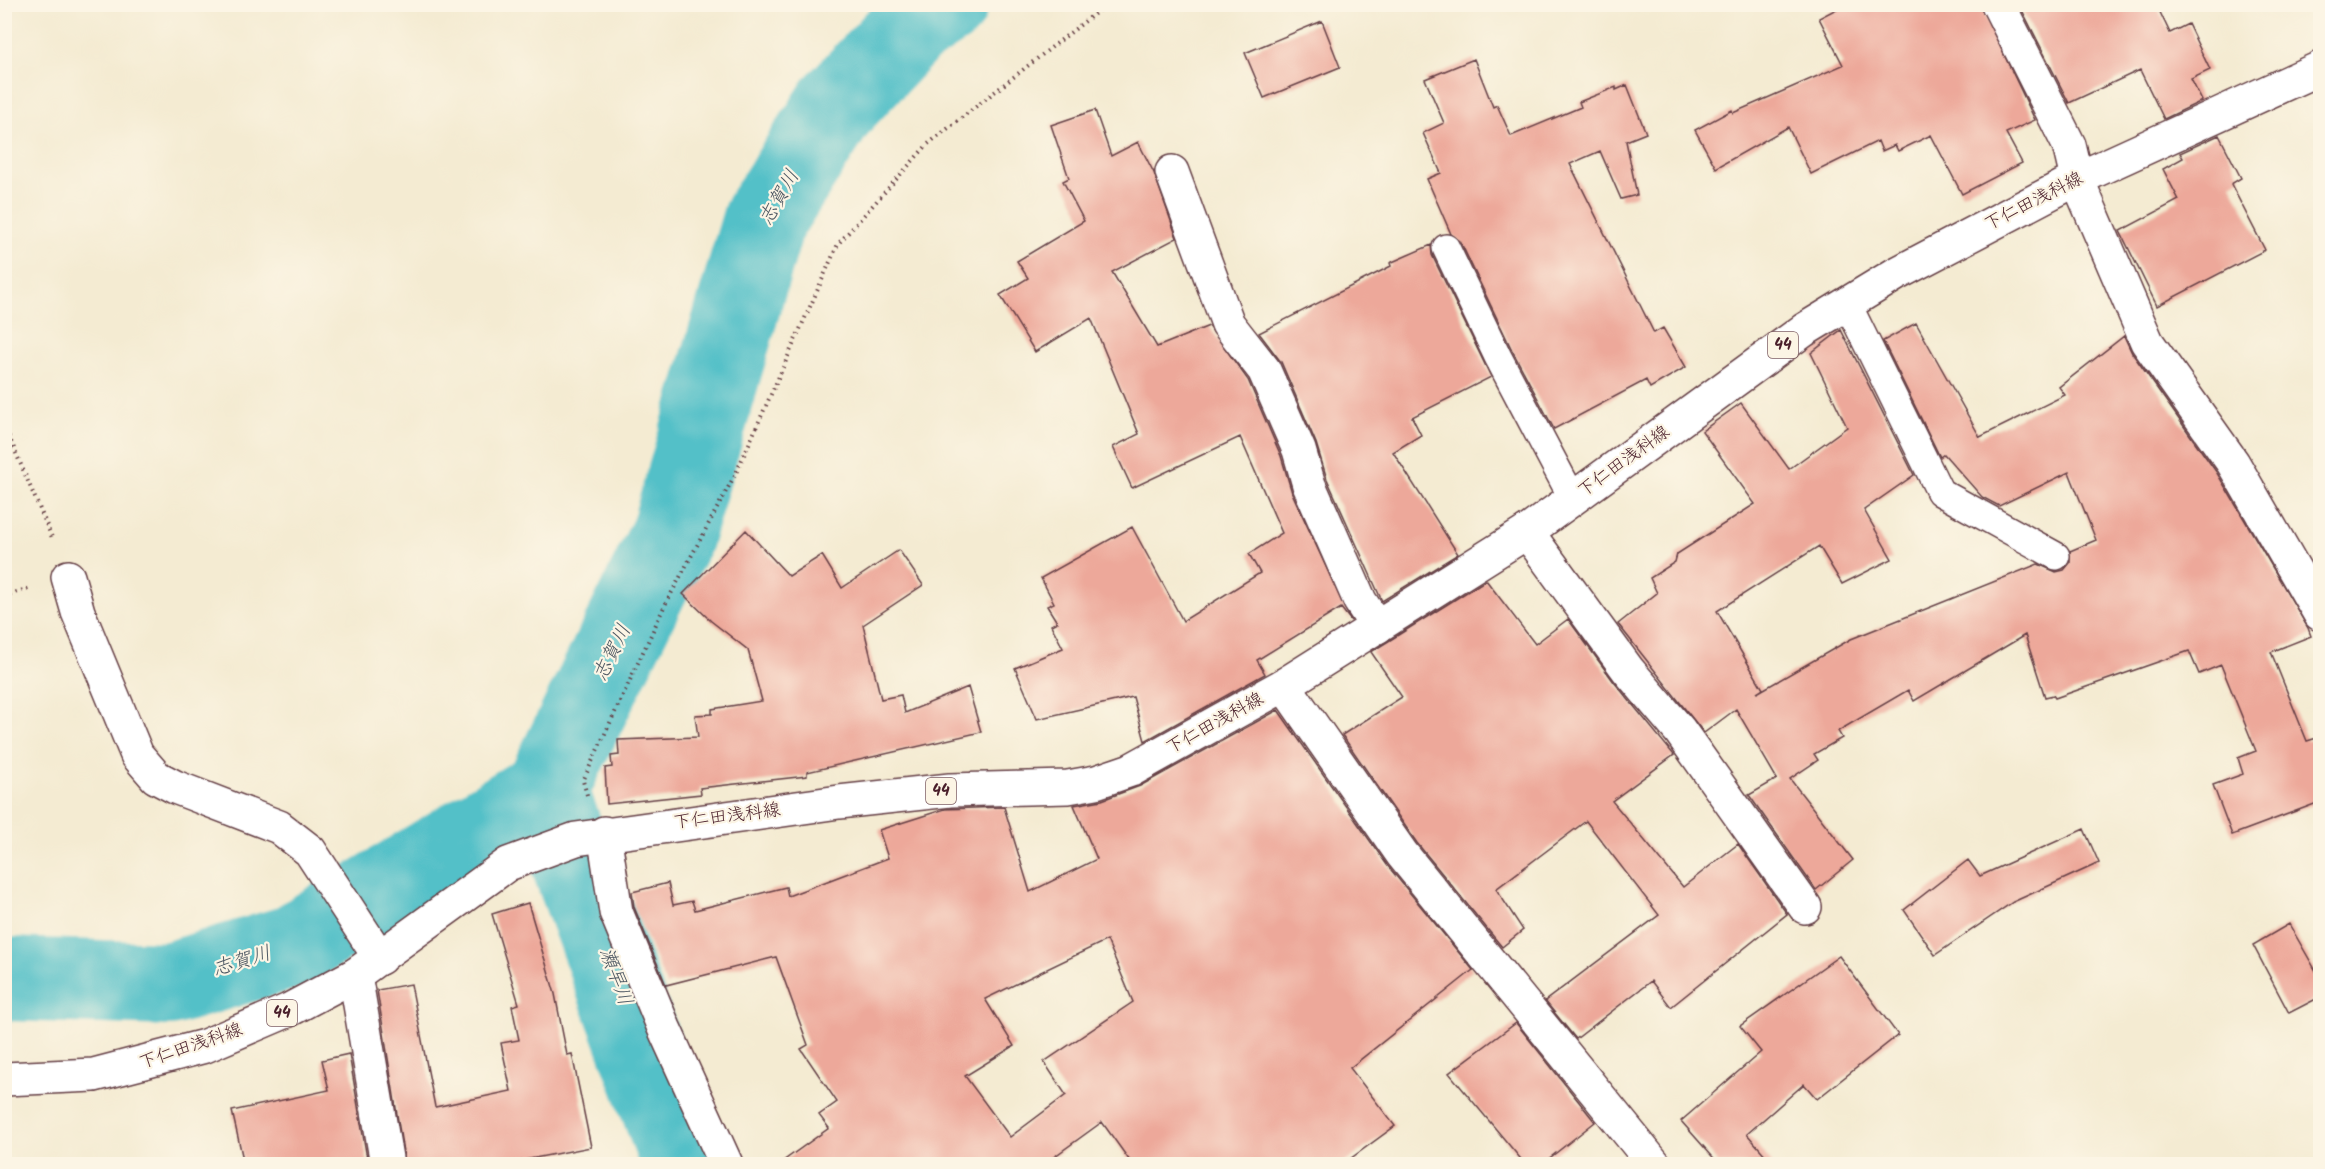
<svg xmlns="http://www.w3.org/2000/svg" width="2325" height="1169" font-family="Kalam,'Klee One',sans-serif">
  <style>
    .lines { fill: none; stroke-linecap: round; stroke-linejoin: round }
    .river { stroke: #52c0c8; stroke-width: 84 }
    .building { fill: #eda89a; fill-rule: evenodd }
    .lane-casing { stroke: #643e44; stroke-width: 30 }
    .street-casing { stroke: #643e44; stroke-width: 36 }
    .primary-casing { stroke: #643e44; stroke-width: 36 }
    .path { stroke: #643e44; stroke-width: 4; stroke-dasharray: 1.5 4.5; stroke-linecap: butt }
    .lane { stroke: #fff; stroke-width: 27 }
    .street { stroke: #fff; stroke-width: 33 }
    .primary { stroke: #fff; stroke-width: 33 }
    .labels { text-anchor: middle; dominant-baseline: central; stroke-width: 4.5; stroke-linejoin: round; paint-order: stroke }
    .shield { fill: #fcf5e5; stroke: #7f5f63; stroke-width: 1.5 }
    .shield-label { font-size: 16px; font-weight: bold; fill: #4a1f2b }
    .street-label { font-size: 18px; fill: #4a1f2b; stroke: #fcf5e5 }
    .water-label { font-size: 20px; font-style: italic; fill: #4d5762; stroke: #fcf5e5 }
  </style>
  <rect width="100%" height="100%" fill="#fcf5e5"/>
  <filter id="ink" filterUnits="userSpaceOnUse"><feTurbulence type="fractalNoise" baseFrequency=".0167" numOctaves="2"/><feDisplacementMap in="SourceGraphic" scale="12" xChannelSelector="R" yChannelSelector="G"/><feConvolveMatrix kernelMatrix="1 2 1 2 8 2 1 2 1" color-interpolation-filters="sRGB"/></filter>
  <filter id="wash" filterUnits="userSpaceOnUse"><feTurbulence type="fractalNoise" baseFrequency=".008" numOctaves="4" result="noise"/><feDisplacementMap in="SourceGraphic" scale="24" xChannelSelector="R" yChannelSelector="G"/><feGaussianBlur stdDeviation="1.35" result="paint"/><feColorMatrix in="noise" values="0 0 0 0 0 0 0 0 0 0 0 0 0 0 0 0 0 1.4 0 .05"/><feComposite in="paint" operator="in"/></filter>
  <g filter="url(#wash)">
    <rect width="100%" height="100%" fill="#f4ebd2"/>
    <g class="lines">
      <path class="river" d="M 546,790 L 683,1164
        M 4,979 L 169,984 L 291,947 L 546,790 L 672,534 L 764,219 L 837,105 L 909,28 L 946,4"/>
    </g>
    <g id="blocks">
      <path class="building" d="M 1846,4 L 1980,4 L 2035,120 L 2006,133 L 2022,163 L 1962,194 L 1931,135 L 1898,151 L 1895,145 L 1882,151 L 1878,141 L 1811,174 L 1788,127 L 1716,168 L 1695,130 L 1732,110 L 1733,113 L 1843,65 L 1819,18 Z
        M 2019,4 L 2156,4 L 2170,33 L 2188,24 L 2210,70 L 2191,79 L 2202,101 L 2164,119 L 2140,70 L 2069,103 Z
        M 1322,21 L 1340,67 L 1264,98 L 1245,53 Z
        M 1474,59 L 1493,107 L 1497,105 L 1511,136 L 1581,107 L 1579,102 L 1616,87 L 1616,90 L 1627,85 L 1646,133 L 1626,141 L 1637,195 L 1621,199 L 1600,151 L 1570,164 L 1654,333 L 1663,328 L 1686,367 L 1650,388 L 1646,380 L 1554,429 L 1512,350 L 1460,241 L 1451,234 L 1427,179 L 1441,173 L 1423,133 L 1444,123 L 1425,79 Z
        M 1095,110 L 1111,156 L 1138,142 L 1154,173 L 1177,238 L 1112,272 L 1157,347 L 1209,326 L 1248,380 L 1281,456 L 1292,493 L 1351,621 L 1341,608 L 1257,660 L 1265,674 L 1145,741 L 1133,697 L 1037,719 L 1015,668 L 1063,648 L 1051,625 L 1057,622 L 1047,606 L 1054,603 L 1041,578 L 1132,527 L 1183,621 L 1260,573 L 1249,554 L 1282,533 L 1240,437 L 1132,488 L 1113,447 L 1139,434 L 1091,318 L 1035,352 L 1000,295 L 1028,278 L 1017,261 L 1084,221 L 1063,181 L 1069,178 L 1051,125 Z
        M 2219,135 L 2241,178 L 2231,184 L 2265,250 L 2157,306 L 2120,231 L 2179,200 L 2163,169 L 2183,158 L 2180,153 Z
        M 1431,245 L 1432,255 L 1491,377 L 1412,417 L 1421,435 L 1393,452 L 1458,554 L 1382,601 L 1327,479 L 1316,443 L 1281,362 L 1259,333 L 1391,266 L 1390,263 Z
        M 1916,323 L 1980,437 L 2065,395 L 2059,387 L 2124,336 L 2132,353 L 2217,473 L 2308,628 L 2311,636 L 2271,652 L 2307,741 L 2320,737 L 2320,802 L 2232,835 L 2213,785 L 2243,774 L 2238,758 L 2256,751 L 2221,665 L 2199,674 L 2189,651 L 2055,698 L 2053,695 L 2045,697 L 2025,635 L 1914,701 L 1908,690 L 1838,731 L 1842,738 L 1814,754 L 1818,760 L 1790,779 L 1853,860 L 1816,890 L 1749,795 L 1777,779 L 1736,709 L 1704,733 L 1618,624 L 1657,593 L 1650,578 L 1675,562 L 1677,554 L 1755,504 L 1702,431 L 1741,403 L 1789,469 L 1847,427 L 1811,353 L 1841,330 L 1914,475 L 1864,510 L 1892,559 L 1842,584 L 1819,546 L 1717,611 L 1763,689 L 1757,693 L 1851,639 L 2038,564 L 2056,572 L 2064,570 L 2070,563 L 2070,551 L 2096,540 L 2069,472 L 1999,506 L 1982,497 L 1944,454 L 1940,457 L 1883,341 Z
        M 746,530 L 789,576 L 822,555 L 842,588 L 899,550 L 923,585 L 863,625 L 881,699 L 901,695 L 905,713 L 968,687 L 981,732 L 807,772 L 807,776 L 700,788 L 701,794 L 607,804 L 605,768 L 612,767 L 611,756 L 619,755 L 618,740 L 698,737 L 695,715 L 712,714 L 712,709 L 762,701 L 748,650 L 711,621 L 683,594 Z
        M 1486,580 L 1535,644 L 1568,619 L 1614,682 L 1674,755 L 1612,801 L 1683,887 L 1738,844 L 1787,914 L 1671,1007 L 1651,981 L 1576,1039 L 1545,1001 L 1659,915 L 1586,821 L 1496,889 L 1523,930 L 1502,947 L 1417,843 L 1342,735 L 1402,697 L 1371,652 Z
        M 1278,710 L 1387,865 L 1473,970 L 1350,1068 L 1395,1126 L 1343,1164 L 1132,1164 L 1102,1122 L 1044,1164 L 779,1164 L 829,1128 L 819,1115 L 837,1102 L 801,1049 L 808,1045 L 776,957 L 666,985 L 634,907 L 632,892 L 668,883 L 673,905 L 692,901 L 695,910 L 786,887 L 788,896 L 888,858 L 879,830 L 945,809 L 1004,807 L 1030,892 L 1097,859 L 1074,805 L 1102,800 L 1140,786 ZM 1107,940 L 1133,1002 L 1044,1062 L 1066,1095 L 1010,1137 L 965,1076 L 1014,1046 L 985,999 Z
        M 2084,829 L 2099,863 L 2013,902 L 1935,955 L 1904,910 L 1968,860 L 1980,876 Z
        M 528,903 L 555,994 L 567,1055 L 572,1054 L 591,1147 L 504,1164 L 405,1164 L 377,990 L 411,984 L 435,1107 L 511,1091 L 501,1043 L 519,1040 L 512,1006 L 519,1004 L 492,914 Z
        M 2289,924 L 2320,978 L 2320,997 L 2289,1013 L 2253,945 Z
        M 1839,956 L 1898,1035 L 1817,1099 L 1804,1084 L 1747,1134 L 1773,1164 L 1719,1164 L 1681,1121 L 1761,1052 L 1740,1026 Z
        M 1516,1023 L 1595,1122 L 1542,1164 L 1525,1164 L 1449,1073 Z
        M 349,1054 L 368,1164 L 244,1164 L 232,1111 L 329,1090 L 322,1060 Z"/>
    </g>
  </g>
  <g filter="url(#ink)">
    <use href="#blocks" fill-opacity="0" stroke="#643e44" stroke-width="1.5"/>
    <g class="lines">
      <defs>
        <path id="lane" d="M 1446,248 L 1498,357 L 1573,499
          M 1847,303 L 1940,492 L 2056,556"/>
        <path id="street" d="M 1998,4 L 2069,145 L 2077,179 L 2147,342 L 2233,463 L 2320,614
          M 1172,172 L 1228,324 L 1264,370 L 1299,450 L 1309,485 L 1360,601 L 1377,627
          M 1527,532 L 1628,670 L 1680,731 L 1805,907
          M 68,577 L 78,612 L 137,755 L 156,777 L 175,787 L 279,827 L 310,851 L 380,958
          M 1284,685 L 1402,854 L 1654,1164
          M 604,833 L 616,912 L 664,1028 L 726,1164
          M 355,975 L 387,1164"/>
        <path id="primary" d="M 4,1079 L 94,1075 L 205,1046 L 289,1010 L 355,975 L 508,864 L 576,839 L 839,802 L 950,790 L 1068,787 L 1096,782 L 1131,770 L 1284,685 L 1527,532 L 1804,330 L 1896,274 L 2077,179 L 2320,68"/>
      </defs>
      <use href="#lane" class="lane-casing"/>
      <use href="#street" class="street-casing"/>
      <use href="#primary" class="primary-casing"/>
      <path class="path" d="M 4,425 L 53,540
        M 4,596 L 30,588
        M 587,795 L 583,781 L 664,607 L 736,473 L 838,244 L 928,144 L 1107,4"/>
      <use href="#lane" class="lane"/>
      <use href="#street" class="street"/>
      <use href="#primary" class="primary"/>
    </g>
  </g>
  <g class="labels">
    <g class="shield">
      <rect x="1768" y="332" width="30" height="26" rx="4.5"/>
      <rect x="926" y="778" width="30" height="26" rx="4.5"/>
      <rect x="267" y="1000" width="30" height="26" rx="4.5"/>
    </g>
    <g class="shield-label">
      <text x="1783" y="345">44</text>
      <text x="941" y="791">44</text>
      <text x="282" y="1013">44</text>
    </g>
    <g class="street-label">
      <text transform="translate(2034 202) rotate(-27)">下仁田浅科線</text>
      <text transform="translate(1624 462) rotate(-36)">下仁田浅科線</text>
      <text transform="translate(1215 724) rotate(-29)">下仁田浅科線</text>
      <text transform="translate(727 817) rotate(-7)">下仁田浅科線</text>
      <text transform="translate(191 1047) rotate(-19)">下仁田浅科線</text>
    </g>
    <g class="water-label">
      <text transform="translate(780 198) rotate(-60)">志賀川</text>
      <text transform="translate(613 653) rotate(-64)">志賀川</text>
      <text transform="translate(242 962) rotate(-17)">志賀川</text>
      <text transform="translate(615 977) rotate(70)">瀬早川</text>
    </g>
  </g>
  <rect width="2325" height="1169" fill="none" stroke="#fcf5e5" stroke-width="24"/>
</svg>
